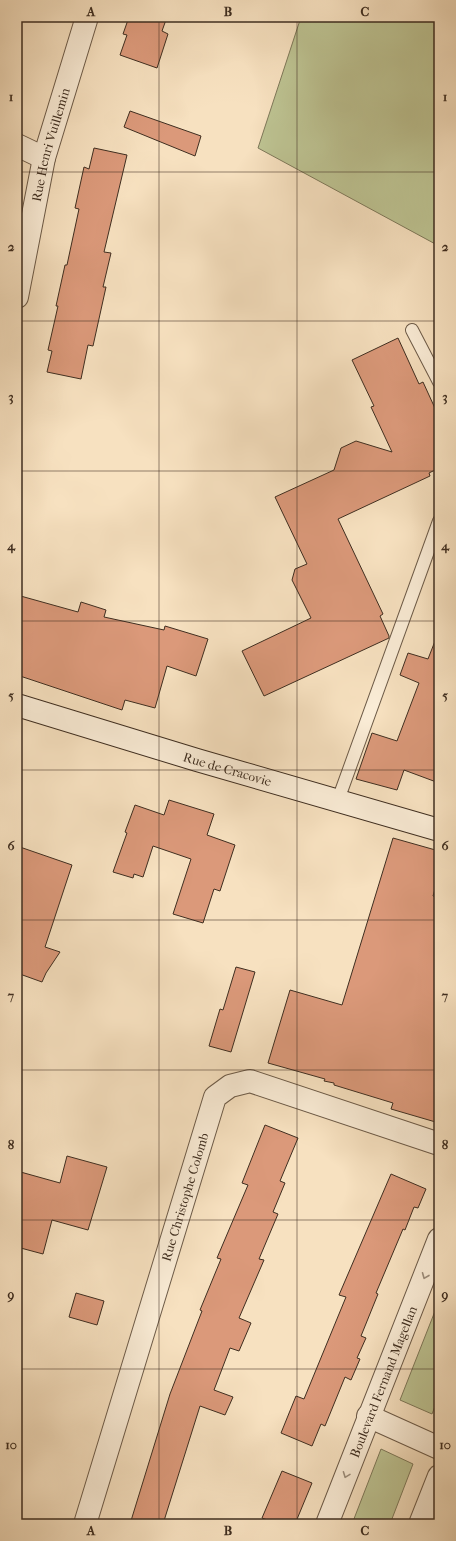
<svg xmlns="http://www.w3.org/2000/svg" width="456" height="1541" font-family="'IM FELL French Canon',serif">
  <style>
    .green { fill: #bdc392; stroke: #7e7859 }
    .building { fill: #db997a; stroke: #3f2e20 }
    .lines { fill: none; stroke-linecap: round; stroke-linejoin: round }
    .lane-casing { stroke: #6d5b48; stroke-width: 14 }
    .street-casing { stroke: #6d5b48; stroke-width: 24 }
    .secondary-casing { stroke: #3f2e20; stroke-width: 24 }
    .lane { stroke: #faecd6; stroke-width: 12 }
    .street { stroke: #faecd6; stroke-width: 22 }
    .secondary { stroke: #faecd6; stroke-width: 22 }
    .oneway { stroke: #9c8d7b }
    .grid { fill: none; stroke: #3f2e20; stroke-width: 1; stroke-opacity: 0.55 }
    .labels { text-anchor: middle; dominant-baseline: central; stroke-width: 3; stroke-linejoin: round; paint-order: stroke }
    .street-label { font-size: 13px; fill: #3f2e20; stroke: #faecd6 }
    .neatline { fill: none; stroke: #3f2e20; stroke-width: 1.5 }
    .grid-label { font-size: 13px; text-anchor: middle; font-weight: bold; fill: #3f2e20 }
  </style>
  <rect width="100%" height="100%" fill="#f7e1c0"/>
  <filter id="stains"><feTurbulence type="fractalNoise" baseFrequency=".005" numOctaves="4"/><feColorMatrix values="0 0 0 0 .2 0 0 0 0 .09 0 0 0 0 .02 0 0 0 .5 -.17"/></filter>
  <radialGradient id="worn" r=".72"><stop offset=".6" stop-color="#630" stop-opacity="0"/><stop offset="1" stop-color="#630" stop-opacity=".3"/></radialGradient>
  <path class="green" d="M 301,17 L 439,17 L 439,246 L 258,148 Z
    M 439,1301 L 439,1396 L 432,1414 L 400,1400 Z
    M 381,1449 L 413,1464 L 390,1524 L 352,1524 Z"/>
  <path class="building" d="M 129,17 L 167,17 L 162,31 L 168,34 L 157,68 L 120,55 L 127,35 L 123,34 Z
    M 130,111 L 201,136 L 195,156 L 124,127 Z
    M 94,148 L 127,155 L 104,252 L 111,253 L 103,287 L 106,287 L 93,346 L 88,345 L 81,379 L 47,372 L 52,351 L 48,350 L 58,306 L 56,306 L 65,265 L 67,265 L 79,209 L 75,208 L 84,167 L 89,169 Z
    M 398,338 L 419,384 L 423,382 L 439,417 L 439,468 L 429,473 L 430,476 L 338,519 L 383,614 L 380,616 L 389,636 L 389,638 L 264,696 L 242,651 L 311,618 L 292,580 L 295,569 L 307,564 L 275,497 L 334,470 L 341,448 L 356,441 L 392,452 L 371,407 L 374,406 L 352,360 Z
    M 17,595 L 78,612 L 81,602 L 106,610 L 104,617 L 164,630 L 165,626 L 208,639 L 196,676 L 167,666 L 155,708 L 125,700 L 122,710 L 17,675 Z
    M 437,636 L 439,637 L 439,783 L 404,770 L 397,790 L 356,779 L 372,733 L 397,741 L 419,683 L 400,675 L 408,653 L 428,659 Z
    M 169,800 L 214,814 L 207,835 L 235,845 L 220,891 L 214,889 L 203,923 L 173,914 L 191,859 L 153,846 L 143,877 L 134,874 L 133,878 L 113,872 L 127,833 L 125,832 L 135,805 L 164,815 Z
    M 393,838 L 439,851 L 439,875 L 433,896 L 439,898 L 439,1123 L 391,1109 L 393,1103 L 334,1085 L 334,1083 L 324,1081 L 325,1079 L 268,1063 L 290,990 L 342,1005 Z
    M 17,846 L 72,865 L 45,947 L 60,952 L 46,973 L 42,982 L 17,973 Z
    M 236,967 L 255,972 L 231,1052 L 209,1046 L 220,1009 L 223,1010 Z
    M 265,1125 L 298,1138 L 280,1181 L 285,1183 L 273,1212 L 278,1214 L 259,1259 L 264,1260 L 239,1318 L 251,1323 L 239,1351 L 230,1348 L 214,1390 L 233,1397 L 225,1415 L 200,1406 L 163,1524 L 130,1524 L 170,1394 L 202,1311 L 200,1310 L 221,1259 L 217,1258 L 248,1185 L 242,1183 Z
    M 67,1156 L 107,1167 L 88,1230 L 52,1220 L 43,1254 L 17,1247 L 17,1171 L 60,1183 Z
    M 391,1174 L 426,1189 L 418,1208 L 414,1207 L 405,1230 L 403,1229 L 376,1293 L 378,1294 L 361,1336 L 366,1338 L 357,1358 L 360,1359 L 351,1380 L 345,1377 L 325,1426 L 321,1424 L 312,1446 L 281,1433 L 296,1396 L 304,1399 L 346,1297 L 339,1295 Z
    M 76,1293 L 104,1301 L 97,1325 L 69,1317 Z
    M 282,1471 L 312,1483 L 295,1524 L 278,1524 L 262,1518 Z"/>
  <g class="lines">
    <defs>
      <path id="lane" d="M 412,330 L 439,382
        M 338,800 L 439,521"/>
      <g id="street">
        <path d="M 17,145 L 44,158"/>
        <path id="s1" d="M 17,297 L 44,158 L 87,17"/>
        <path d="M 368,1416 L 439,1448"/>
        <path id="s2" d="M 85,1524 L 215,1097 L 230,1086 L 250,1081 L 439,1144"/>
        <path id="s3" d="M 327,1524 L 439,1239"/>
        <path d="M 420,1524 L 439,1476"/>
      </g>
      <g id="secondary">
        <path id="s4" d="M 17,705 L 197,760 L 439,830"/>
      </g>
    </defs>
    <use href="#lane" class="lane-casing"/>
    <use href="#street" class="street-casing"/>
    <use href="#secondary" class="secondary-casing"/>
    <use href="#lane" class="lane"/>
    <use href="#street" class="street"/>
    <use href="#secondary" class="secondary"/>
  </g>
  <defs><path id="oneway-chevron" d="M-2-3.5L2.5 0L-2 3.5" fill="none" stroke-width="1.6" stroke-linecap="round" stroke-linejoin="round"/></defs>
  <g class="oneway">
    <use href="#oneway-chevron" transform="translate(425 1276) rotate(112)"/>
    <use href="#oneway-chevron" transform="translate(346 1475) rotate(111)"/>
  </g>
  <path class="grid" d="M 159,17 L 159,1524M 297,17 L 297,1524M 17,172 L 439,172M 17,321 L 439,321M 17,471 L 439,471M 17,621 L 439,621M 17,770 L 439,770M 17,920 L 439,920M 17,1070 L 439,1070M 17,1220 L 439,1220M 17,1369 L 439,1369"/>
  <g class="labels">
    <g class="street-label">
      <text stroke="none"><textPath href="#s1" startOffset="156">Rue Henri Vuillemin</textPath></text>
      <text stroke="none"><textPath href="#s4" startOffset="220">Rue de Cracovie</textPath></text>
      <text stroke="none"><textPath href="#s2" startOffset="342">Rue Christophe Colomb</textPath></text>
      <text stroke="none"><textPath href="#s3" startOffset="153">Boulevard Fernand Magellan</textPath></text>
    </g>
  </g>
  <rect width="456" height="1541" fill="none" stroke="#f7e1c0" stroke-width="44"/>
  <rect x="22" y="22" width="412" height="1497" class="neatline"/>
  <g class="grid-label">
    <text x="91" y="16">A</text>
    <text x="228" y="16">B</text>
    <text x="365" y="16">C</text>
    <text x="11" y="101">1</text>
    <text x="445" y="101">1</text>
    <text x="11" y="251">2</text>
    <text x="445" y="251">2</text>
    <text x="11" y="401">3</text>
    <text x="445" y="401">3</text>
    <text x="11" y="550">4</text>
    <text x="445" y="550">4</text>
    <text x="11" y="700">5</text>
    <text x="445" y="700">5</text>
    <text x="11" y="850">6</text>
    <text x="445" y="850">6</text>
    <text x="11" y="1000">7</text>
    <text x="445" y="1000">7</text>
    <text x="11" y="1149">8</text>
    <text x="445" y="1149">8</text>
    <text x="11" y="1299">9</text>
    <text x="445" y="1299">9</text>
    <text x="11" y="1449">10</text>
    <text x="445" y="1449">10</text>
    <text x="91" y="1535">A</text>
    <text x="228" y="1535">B</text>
    <text x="365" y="1535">C</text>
  </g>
  <rect width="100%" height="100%" filter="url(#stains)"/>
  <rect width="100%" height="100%" fill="url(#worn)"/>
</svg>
